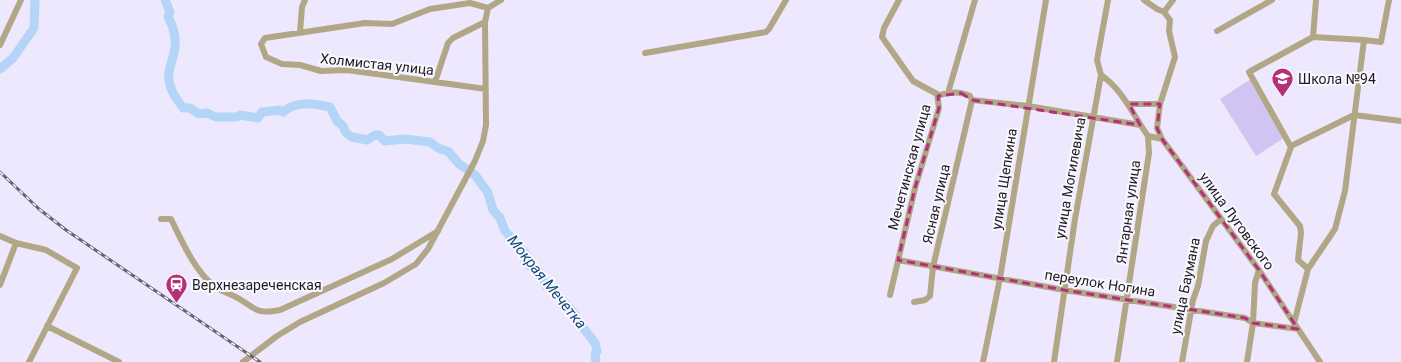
<svg xmlns="http://www.w3.org/2000/svg" width="1401" height="362" font-family="Roboto,sans-serif">
  <style>
    .green { fill: #d1c4f2 }
    .lines { fill: none; stroke-linecap: round; stroke-linejoin: round }
    .river { stroke: #b4d4f8; stroke-width: 9 }
    .minor { stroke: #b1a787; stroke-width: 6 }
    .rail-casing { stroke: #65626f; stroke-width: 3 }
    .rail { stroke: #f9f8fd; stroke-width: 1.5; stroke-dasharray: 4.5; stroke-linecap: butt }
    .marked { fill: none; stroke: #b53076; stroke-width: 3; stroke-dasharray: 8 5; stroke-linejoin: round }
    .labels { text-anchor: middle; dominant-baseline: central; stroke-width: 4; stroke-linejoin: round; paint-order: stroke }
    .street-label { font-size: 14px; fill: #1e1b24; stroke: #f9f8fd }
    .poi-label { font-size: 14px; fill: #1e1b24; stroke: #f9f8fd; text-anchor: start }
    .water-label { font-size: 15px; font-style: italic; fill: #0f477c; stroke: #f9f8fd }
  </style>
  <rect width="100%" height="100%" fill="#ede8fd"/>
  <path class="green" d="M 1251,79 L 1287,136 L 1256,156 L 1220,99 Z"/>
  <g class="lines">
    <path class="river" d="M 165,0 L 170,12 L 168,17 C 174,27 177,42 174,53 C 172,63 167,70 169,81 C 171,93 177,99 183,108 L 190,108 L 199,114 L 207,113 L 216,117 L 237,117 L 240,115 L 258,118 L 262,112 L 280,110 L 283,112 C 296,100 315,104 330,107 L 337,121 L 343,126 L 346,133 L 352,137 L 367,140 L 375,135 L 379,135 L 385,141 L 405,139 L 430,142 L 438,148 L 449,152 L 459,164 L 475,175 L 488,193 L 493,210 L 500,218 L 505,231 L 526,254 L 525,260 L 530,266 L 538,270 L 547,287 L 549,286 L 575,314 L 574,316 L 595,343 L 597,351 L 595,354 L 596,362
      M 0,69 L 13,58 L 34,28 L 35,0"/>
    <path class="minor" d="M 1144,0 L 1157,9 L 1164,12
      M 1217,31 L 1272,0
      M 300,32 L 302,7 L 305,0
      M 1313,37 L 1364,40
      M 0,45 L 21,0
      M 645,53 L 766,32 L 769,29 L 786,0
      M 1101,75 C 1123,90 1133,115 1148,136 L 1162,139 L 1259,270 L 1320,362
      M 435,82 L 448,43 L 453,38 L 485,22
      M 486,89 L 347,70 L 321,71 L 300,65 L 282,64 L 266,57 L 261,44 L 265,38 L 365,23 L 392,24 L 430,9 L 470,3 L 488,8
      M 948,93 L 975,0
      M 938,96 C 948,92 960,91 970,96 L 972,100 L 1028,106 L 1140,125
      M 1129,104 L 1160,104 L 1175,57 L 1169,31 L 1170,20 L 1164,12 L 1173,0
      M 1160,104 L 1157,128 L 1162,139
      M 1293,145 L 1354,115 L 1401,121
      M 161,219 L 171,219 C 182,241 194,270 214,286 C 222,292 232,294 241,300 C 258,311 258,314 280,310 L 392,259 L 438,231
      M 0,236 L 16,243 L 46,250 L 77,268 L 29,362
      M 898,260 L 1064,290 L 1245,318 L 1253,323 L 1298,329
      M 1308,269 L 1298,260 L 1301,233 L 1300,226 L 1274,194 L 1291,147 L 1249,72 L 1313,37 L 1316,0
      M 0,285 L 16,243
      M 890,295 L 915,188 L 939,108 L 937,94 L 913,81 L 882,37 L 884,28 L 899,0
      M 914,302 L 925,300 L 930,296 L 933,267 L 972,100
      M 1294,323 L 1308,269 L 1335,229 L 1345,191 L 1364,40 L 1381,42 L 1389,0
      M 47,326 L 119,362
      M 243,362 L 277,336 L 300,322 L 384,283 L 416,264 L 428,249 L 475,161 L 483,141 L 486,125 L 485,22 L 488,8 L 501,0
      M 983,362 L 1000,278 L 1046,0
      M 1054,362 L 1075,219 L 1101,75 L 1097,60 L 1108,0
      M 1117,362 L 1149,153 L 1148,136
      M 1182,362 L 1193,300 L 1198,286 L 1206,241 L 1213,226 L 1221,219
      M 1247,362 L 1253,323 L 1255,283 L 1259,270"/>
    <defs>
      <path id="rail" d="M 0,172 L 39,209 L 66,230 L 260,362"/>
    </defs>
    <use href="#rail" class="rail-casing"/>
    <use href="#rail" class="rail"/>
  </g>
  <path class="marked" d="M 961,93 L 972,100 L 1140,125 L 1129,104 L 1160,104 L 1157,128 L 1162,139 L 1259,270 L 1298,329 L 1253,323 L 1245,318 L 1064,290 L 898,260 L 915,188 L 939,108 L 938,96 Z"/>
  <defs>
    <symbol id="school-pin" viewBox="-11 -11 22 30"><path d="M0 17L-7.5 6A9.5 9.5 0 1 1 7.5 6Z" fill="#b53076" stroke="#f9f8fd"/><path d="M0-5L7-2L0 1L-7-2ZM-4 1L0 2.5L4 1V4Q0 6-4 4Z" fill="#fff"/></symbol>
    <symbol id="station-pin" viewBox="-11 -11 22 30"><path d="M0 17L-7.5 6A9.5 9.5 0 1 1 7.5 6Z" fill="#b53076" stroke="#f9f8fd"/><path d="M-3-6H3Q5-6 5-4V2Q5 4 3 4L4.5 6H3L1.5 4h-3L-3 6H-4.5L-3 4Q-5 4-5 2V-4Q-5-6-3-6ZM-3.5-4v3h7v-3ZM-3.5 1v1.5H-2V1ZM2 1v1.5H3.5V1Z" fill="#fff"/></symbol>
  </defs>
  <g fill-rule="evenodd">
    <use href="#school-pin" x="1270" y="66" width="25" height="34"/>
    <use href="#station-pin" x="164" y="272" width="25" height="34"/>
  </g>
  <g class="labels">
    <g class="street-label">
      <text transform="translate(377 64) rotate(6)">Холмистая улица</text>
      <text transform="translate(909 167) rotate(-75)">Мечетинская улица</text>
      <text transform="translate(1070 178) rotate(-80)">улица Могилевича</text>
      <text transform="translate(1004 179) rotate(-81)">улица Щепкина</text>
      <text transform="translate(936 204) rotate(-77)">Ясная улица</text>
      <text transform="translate(1128 212) rotate(-82)">Янтарная улица</text>
      <text transform="translate(1237 221) rotate(54)">улица Луговского</text>
      <text transform="translate(1100 283) rotate(9)">переулок Ногина</text>
      <text transform="translate(1185 286) rotate(-78)">улица Баумана</text>
    </g>
    <g class="poi-label">
      <text x="1298" y="79">Школа №94</text>
      <text x="192" y="285">Верхнезареченская</text>
    </g>
    <g class="water-label">
      <text transform="translate(547 282) rotate(51)">Мокрая Мечетка</text>
    </g>
  </g>
</svg>
